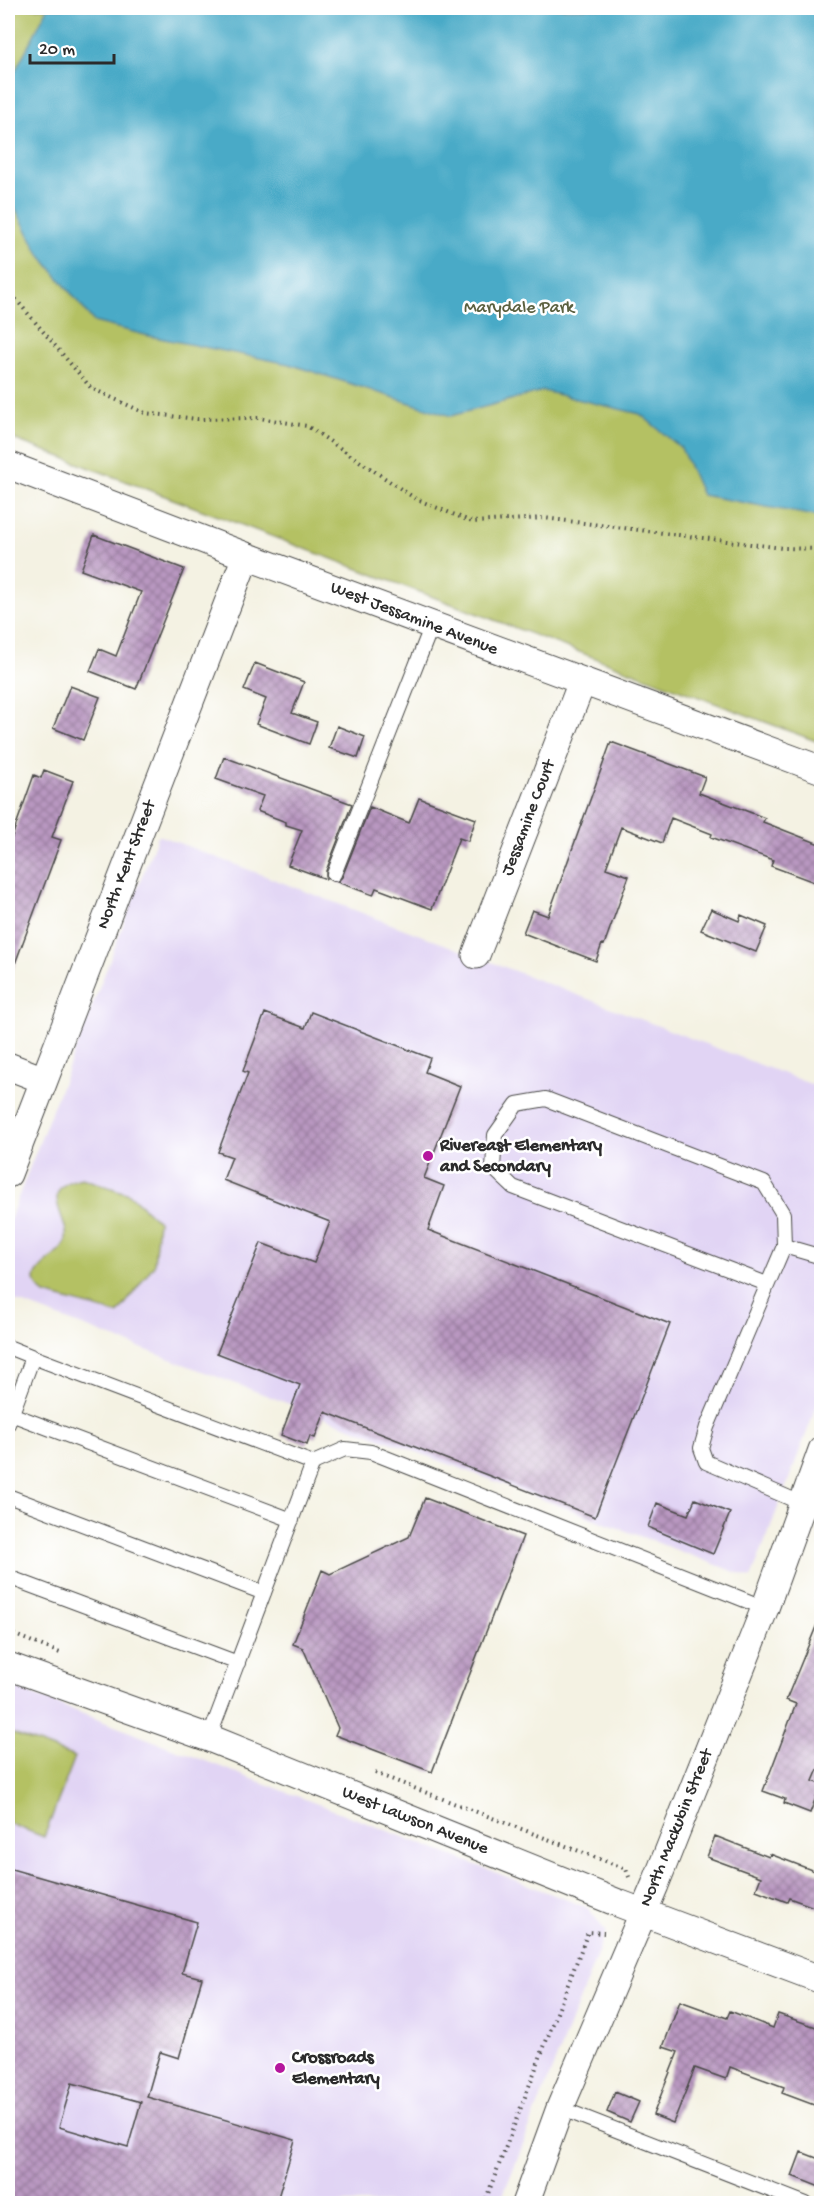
<svg xmlns="http://www.w3.org/2000/svg" width="829" height="2211" font-family="'Gochi Hand',sans-serif">
  <style>
    .built { fill: #e1d4f4 }
    .green { fill: #b4c164; stroke: #707648; stroke-width: 1.5 }
    .water { fill: #48aac7; stroke: #3a6a79; stroke-width: 1.5 }
    .building { fill: url(#building-cross-hatch); fill-rule: evenodd }
    .lines { fill: none; stroke-linecap: round; stroke-linejoin: round }
    .lane-casing { stroke: #494947; stroke-width: 16 }
    .street-casing { stroke: #494947; stroke-width: 29 }
    .path { stroke: #494947; stroke-width: 4; stroke-dasharray: 1.5 4.5; stroke-linecap: butt }
    .lane { stroke: #fff; stroke-width: 14 }
    .street { stroke: #fff; stroke-width: 27 }
    .poi-dot { fill: #b5179e; stroke: #fff; stroke-width: 2 }
    .labels { text-anchor: middle; dominant-baseline: central; stroke-width: 5; stroke-linejoin: round; paint-order: stroke }
    .park-label { font-size: 18px; fill: #5b603f; stroke: #fff }
    .street-label { font-size: 18px; fill: #2b2b2b; stroke: #fff }
    .poi-label { font-size: 18px; font-weight: bold; fill: #2b2b2b; stroke: #fff; text-anchor: start }
  </style>
  <defs>
    <pattern id="building-cross-hatch" width="8" height="8" patternUnits="userSpaceOnUse" patternTransform="scale(1.5)"><rect width="8" height="8" fill="#b998c1"/><path d="M0 0l8 8M0 8l8-8" fill="none" stroke="#977c9d"/></pattern>
  </defs>
  <rect width="100%" height="100%" fill="#fff"/>
  <filter id="ink" filterUnits="userSpaceOnUse"><feTurbulence type="fractalNoise" baseFrequency=".0167" numOctaves="2"/><feDisplacementMap in="SourceGraphic" scale="12" xChannelSelector="R" yChannelSelector="G"/><feConvolveMatrix kernelMatrix="1 2 1 2 8 2 1 2 1" color-interpolation-filters="sRGB"/></filter>
  <filter id="wash" filterUnits="userSpaceOnUse"><feTurbulence type="fractalNoise" baseFrequency=".008" numOctaves="4" result="noise"/><feDisplacementMap in="SourceGraphic" scale="24" xChannelSelector="R" yChannelSelector="G"/><feGaussianBlur stdDeviation="1.35" result="paint"/><feColorMatrix in="noise" values="0 0 0 0 0 0 0 0 0 0 0 0 0 0 0 0 0 1.4 0 .05"/><feComposite in="paint" operator="in"/></filter>
  <g filter="url(#wash)">
    <rect width="100%" height="100%" fill="#f4f2e3"/>
    <path class="built" d="M 158,835 L 821,1088 L 821,1395 L 751,1578 L 8,1298 L 8,1224 Z
      M 8,1685 L 588,1908 L 606,1932 L 500,2203 L 8,2203 Z"/>
    <path class="green" d="M 8,8 L 821,8 L 821,743 L 8,437 Z
      M 82,1178 L 129,1194 L 158,1221 L 154,1265 L 118,1314 L 45,1294 C 16,1273 59,1259 65,1243 C 74,1221 32,1188 82,1178 Z
      M 8,1732 L 75,1757 L 44,1837 L 8,1823 Z"/>
    <path class="water" d="M 48,8 L 821,8 L 821,517 L 702,495 L 681,448 L 640,414 L 543,391 L 451,416 L 289,364 L 149,336 L 94,322 L 38,252 L 8,194 L 8,85 Z"/>
    <g id="blocks">
      <path class="building" d="M 94,535 L 184,569 L 136,689 L 90,671 L 99,649 L 116,656 L 141,592 L 81,570 Z
        M 255,663 L 304,682 L 292,713 L 317,722 L 309,744 L 256,724 L 266,699 L 244,690 Z
        M 70,686 L 100,697 L 83,740 L 53,728 Z
        M 337,726 L 365,737 L 358,758 L 329,748 Z
        M 611,742 L 705,777 L 699,793 L 765,818 L 763,822 L 822,845 L 822,885 L 771,866 L 773,860 L 711,837 L 712,834 L 671,818 L 662,843 L 621,827 L 606,868 L 629,876 L 604,945 L 602,944 L 596,961 L 523,933 L 532,910 L 548,916 Z
        M 224,757 L 352,804 L 326,871 L 326,879 L 288,865 L 302,830 L 286,825 L 286,822 L 257,811 L 263,796 L 216,779 Z
        M 44,770 L 73,781 L 52,837 L 61,840 L 9,980 L 8,979 L 8,848 L 34,775 L 41,778 Z
        M 419,798 L 476,819 L 468,841 L 459,838 L 432,909 L 376,888 L 373,895 L 337,882 L 342,877 L 370,807 L 409,823 Z
        M 711,909 L 739,921 L 741,915 L 767,926 L 756,952 L 701,930 Z
        M 311,1012 L 430,1058 L 425,1072 L 460,1086 L 424,1178 L 444,1186 L 428,1230 L 670,1324 L 595,1517 L 325,1412 L 315,1438 L 310,1436 L 307,1445 L 281,1435 L 300,1385 L 217,1353 L 261,1243 L 314,1263 L 330,1222 L 223,1180 L 232,1157 L 218,1152 L 248,1073 L 243,1071 L 265,1013 L 305,1028 Z
        M 425,1498 L 523,1536 L 432,1772 L 335,1735 L 338,1728 L 303,1648 L 293,1644 L 322,1570 L 330,1574 L 409,1537 Z
        M 695,1499 L 730,1513 L 713,1554 L 648,1527 L 657,1503 L 688,1515 Z
        M 820,1617 L 822,1617 L 822,1760 L 813,1781 L 821,1784 L 810,1813 L 784,1803 L 785,1799 L 763,1791 L 796,1704 L 786,1700 Z
        M 715,1836 L 769,1857 L 770,1854 L 822,1874 L 822,1910 L 789,1898 L 787,1902 L 756,1890 L 761,1877 L 707,1857 Z
        M 8,1868 L 197,1922 L 182,1973 L 202,1978 L 179,2058 L 160,2052 L 147,2097 L 295,2140 L 276,2204 L 8,2204 ZM 72,2083 L 141,2102 L 128,2147 L 59,2127 Z
        M 680,2001 L 727,2018 L 730,2011 L 773,2028 L 778,2014 L 822,2029 L 822,2108 L 782,2093 L 784,2087 L 730,2067 L 726,2079 L 695,2068 L 673,2123 L 653,2115 L 678,2052 L 663,2047 Z
        M 615,2092 L 639,2102 L 630,2122 L 607,2112 Z
        M 801,2152 L 822,2160 L 822,2188 L 792,2176 Z"/>
    </g>
  </g>
  <g filter="url(#ink)">
    <use href="#blocks" fill-opacity="0" stroke="#494947" stroke-width="1.5"/>
    <g class="lines">
      <defs>
        <path id="lane" d="M 334,874 L 432,625
          M 767,1284 L 513,1187 L 493,1168 L 495,1135 L 517,1104 L 546,1099 L 764,1183 L 783,1214 L 784,1246
          M 8,1347 L 33,1357
          M 11,1414 L 292,1520
          M 8,1424 L 33,1357 L 313,1463
          M 8,1496 L 264,1593
          M 801,1503 L 706,1462 L 701,1448 L 707,1427 L 784,1246 L 822,1257
          M 8,1577 L 238,1663
          M 209,1738 L 313,1463 L 345,1449 L 371,1452 L 765,1608
          M 560,2108 L 806,2204"/>
        <path id="street" d="M 8,465 L 246,556 L 822,770
          M 476,955 L 582,682
          M 8,1066 L 44,1080
          M 8,1174 L 246,556
          M 8,1666 L 209,1738 L 618,1903 L 822,1980
          M 525,2204 L 560,2108 L 655,1885 L 765,1608 L 822,1450"/>
      </defs>
      <use href="#lane" class="lane-casing"/>
      <use href="#street" class="street-casing"/>
      <path class="path" d="M 8,290 L 91,388 L 145,413 L 197,419 L 259,418 L 307,426 L 416,499 L 472,522 L 544,518 L 782,548 L 822,549
        M 8,1632 L 60,1653
        M 375,1773 L 626,1869 L 629,1877
        M 484,2204 L 588,1932 L 604,1933"/>
      <use href="#lane" class="lane"/>
      <use href="#street" class="street"/>
    </g>
  </g>
  <g class="poi-dot">
    <circle cx="428" cy="1156" r="6"/>
    <circle cx="280" cy="2068" r="6"/>
  </g>
  <g class="labels">
    <g class="park-label">
      <text x="519" y="308">Marydale Park</text>
    </g>
    <g class="street-label">
      <text transform="translate(414 619) rotate(21)">West Jessamine Avenue</text>
      <text transform="translate(529 818) rotate(-69)">Jessamine Court</text>
      <text transform="translate(127 865) rotate(-69)">North Kent Street</text>
      <text transform="translate(415 1821) rotate(22)">West Lawson Avenue</text>
      <text transform="translate(677 1828) rotate(-68)">North Mackubin Street</text>
    </g>
    <g class="poi-label">
      <text x="440" y="1146">Rivereast Elementary<tspan x="440" dy="21">and Secondary</tspan></text>
      <text x="292" y="2058">Crossroads<tspan x="292" dy="21">Elementary</tspan></text>
    </g>
  </g>
  <rect width="829" height="2211" fill="none" stroke="#fff" stroke-width="30"/>
  <path d="M30 54v9h84v-9" fill="none" stroke="#2b2b2b" stroke-width="3"/>
  <text x="39" y="54" font-size="18" fill="#2b2b2b" stroke="#ffffff" stroke-width="4.5" paint-order="stroke">20 m</text>
</svg>
